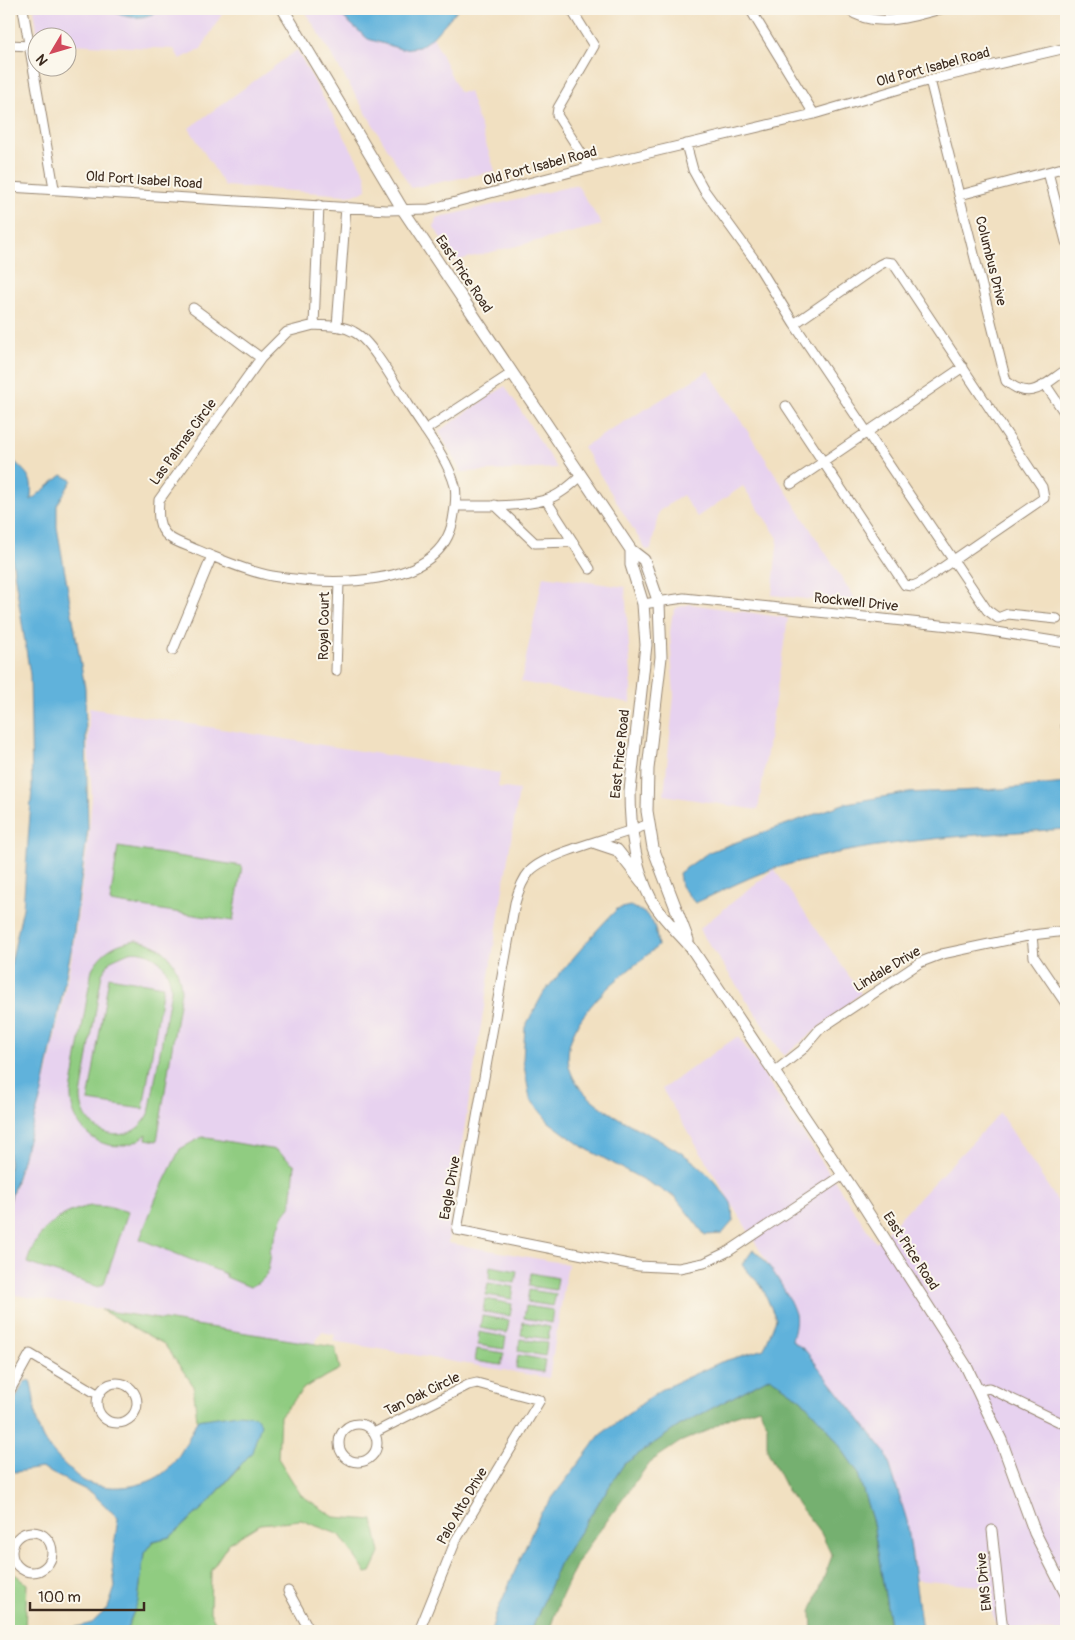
<svg xmlns="http://www.w3.org/2000/svg" width="1075" height="1640" font-family="Pangolin,sans-serif">
  <style>
    .built { fill: #e7d2ef }
    .green { fill: #90cc81; stroke: #667b50; fill-rule: evenodd }
    .forest { fill: #74b06f; stroke: #586d46 }
    .water { fill: #60b2db; stroke: #4e6e7c }
    .lines { fill: none; stroke-linecap: round; stroke-linejoin: round }
    .minor-casing { stroke: #968570; stroke-width: 11 }
    .major-casing { stroke: #968570; stroke-width: 13 }
    .minor { stroke: #fff; stroke-width: 9 }
    .major { stroke: #fff; stroke-width: 11 }
    .labels { text-anchor: middle; dominant-baseline: central; stroke-width: 4; stroke-linejoin: round; paint-order: stroke }
    .street-label { font-size: 14px; fill: #3b2a1e; stroke: #fbf7ec }
  </style>
  <rect width="100%" height="100%" fill="#fbf7ec"/>
  <filter id="ink" filterUnits="userSpaceOnUse"><feTurbulence type="fractalNoise" baseFrequency=".02" numOctaves="2"/><feDisplacementMap in="SourceGraphic" scale="10" xChannelSelector="R" yChannelSelector="G"/><feConvolveMatrix kernelMatrix="1 2 1 2 8 2 1 2 1" color-interpolation-filters="sRGB"/></filter>
  <filter id="wash" filterUnits="userSpaceOnUse"><feTurbulence type="fractalNoise" baseFrequency=".0096" numOctaves="4" result="noise"/><feDisplacementMap in="SourceGraphic" scale="20" xChannelSelector="R" yChannelSelector="G"/><feGaussianBlur stdDeviation="1.12" result="paint"/><feColorMatrix in="noise" values="0 0 0 0 0 0 0 0 0 0 0 0 0 0 0 0 0 1.4 0 .05"/><feComposite in="paint" operator="in"/></filter>
  <g filter="url(#wash)">
    <rect width="100%" height="100%" fill="#f1e0c1"/>
    <path class="built" d="M 34,9 L 225,9 L 201,49 L 180,59 L 174,49 L 68,44 L 68,38 L 38,37 Z
      M 304,9 L 344,9 L 345,18 L 419,47 L 433,37 L 459,92 L 469,92 L 495,171 L 411,188 Z
      M 297,50 L 366,176 L 367,189 L 361,193 L 347,195 L 225,186 L 189,128 Z
      M 577,185 L 602,225 L 455,261 L 434,227 L 436,218 Z
      M 708,371 L 736,413 L 859,605 L 772,595 L 778,538 L 743,486 L 697,517 L 683,495 L 659,511 L 651,549 L 646,550 L 583,447 Z
      M 505,386 L 557,468 L 461,472 L 439,431 Z
      M 543,576 L 625,587 L 631,677 L 631,703 L 521,682 Z
      M 690,604 L 788,618 L 758,810 L 664,795 L 674,696 L 670,633 L 672,616 L 676,608 Z
      M 89,708 L 500,773 L 498,787 L 519,790 L 450,1218 L 448,1243 L 568,1264 L 549,1378 L 333,1341 L 335,1335 L 322,1332 L 314,1344 L 9,1294 L 9,1208 L 47,1074 L 72,956 L 89,833 L 92,795 L 88,748 Z
      M 774,869 L 861,993 L 784,1056 L 699,929 Z
      M 738,1036 L 876,1243 L 1000,1113 L 1066,1214 L 1066,1631 L 1000,1631 L 980,1586 L 916,1580 L 907,1521 L 886,1453 L 805,1350 L 792,1341 L 796,1316 L 781,1285 L 662,1089 Z"/>
    <path class="green" d="M 118,847 L 242,866 L 233,921 L 110,902 Z
      M 136,940 C 165,944 179,963 181,991 L 157,1141 L 146,1139 L 147,1134 C 113,1163 69,1134 71,1092 L 92,969 C 102,951 116,943 136,940 ZM 129,952 C 153,948 171,967 171,990 L 149,1114 C 130,1150 81,1136 81,1096 L 102,974 L 111,960 Z
      M 109,977 L 163,986 L 143,1109 L 88,1101 Z
      M 202,1137 L 276,1150 L 295,1165 L 291,1205 L 283,1216 L 269,1253 L 271,1254 C 267,1274 269,1278 250,1287 L 226,1277 L 226,1274 L 140,1239 L 156,1198 L 180,1149 Z
      M 91,1206 L 111,1207 L 128,1212 L 104,1284 L 98,1287 L 27,1263 C 36,1231 58,1212 91,1206 Z
      M 490,1266 L 517,1271 L 515,1283 L 489,1279 Z
      M 531,1273 L 558,1278 L 556,1290 L 529,1286 Z
      M 488,1283 L 514,1287 L 512,1299 L 486,1295 Z
      M 529,1290 L 556,1294 L 553,1306 L 527,1302 Z
      M 485,1299 L 512,1304 L 510,1316 L 483,1312 Z
      M 526,1306 L 553,1310 L 551,1323 L 524,1318 Z
      M 101,1310 L 335,1347 L 340,1369 L 304,1388 L 280,1416 L 278,1458 L 301,1495 L 334,1517 L 373,1520 L 380,1553 L 371,1572 L 366,1573 L 340,1535 L 301,1520 L 260,1524 L 229,1543 L 211,1570 L 210,1612 L 220,1631 L 126,1631 L 138,1601 L 144,1553 L 153,1541 L 170,1537 L 206,1505 L 239,1468 L 209,1420 L 197,1420 L 193,1385 L 164,1344 Z
      M 482,1316 L 509,1320 L 507,1333 L 480,1328 Z
      M 523,1322 L 550,1327 L 548,1339 L 521,1335 Z
      M 479,1332 L 506,1337 L 504,1349 L 478,1345 Z
      M 520,1339 L 547,1343 L 545,1356 L 518,1351 Z
      M 477,1349 L 504,1353 L 501,1365 L 475,1361 Z
      M 518,1355 L 545,1360 L 543,1372 L 516,1368 Z
      M 11,1571 L 27,1584 L 25,1631 L 9,1631 L 9,1577 Z"/>
    <path class="forest" d="M 770,1377 L 801,1399 L 828,1429 L 857,1471 L 873,1523 L 891,1631 L 812,1631 L 811,1612 L 832,1556 L 821,1533 L 788,1492 L 767,1450 L 767,1424 L 759,1408 L 731,1417 L 706,1431 L 680,1442 L 650,1462 L 579,1559 L 560,1600 L 549,1631 L 531,1631 L 560,1562 L 624,1464 L 679,1426 Z"/>
    <path class="water" d="M 110,9 L 161,9 C 148,20 124,20 110,9 Z
      M 344,9 L 458,9 L 433,37 L 419,47 L 401,49 L 368,39 L 344,18 Z
      M 9,452 C 13,465 28,469 31,483 C 32,488 31,495 31,500 L 62,475 L 72,480 L 57,505 L 57,527 L 85,688 L 88,829 L 72,946 L 42,1093 L 9,1204 L 9,972 L 23,908 L 32,788 L 30,675 L 9,539 L 9,518 L 13,515 L 9,502 Z
      M 1066,783 L 1066,829 C 971,835 875,840 783,866 C 753,874 723,891 695,903 L 681,886 L 679,873 L 709,852 L 846,803 L 906,793 L 1001,789 Z
      M 630,906 C 653,915 655,922 658,946 C 635,966 609,983 590,1007 C 521,1092 632,1119 686,1156 C 699,1165 709,1175 719,1187 C 722,1192 728,1197 731,1203 C 733,1208 732,1216 733,1221 L 722,1234 L 705,1235 L 675,1197 L 583,1147 L 549,1122 L 530,1099 L 523,1060 L 525,1027 L 544,992 L 598,929 L 617,909 Z
      M 753,1250 C 768,1259 790,1297 795,1314 C 797,1322 793,1334 792,1341 L 805,1350 L 886,1453 L 907,1521 L 922,1631 L 891,1631 L 873,1523 L 857,1471 L 828,1429 L 801,1399 L 770,1377 L 679,1426 L 624,1464 L 560,1562 L 531,1631 L 491,1631 L 496,1614 L 540,1514 L 600,1435 L 660,1390 L 721,1362 L 764,1349 L 776,1319 L 762,1287 L 742,1265 Z
      M 30,1380 C 37,1403 32,1417 43,1439 C 48,1448 76,1478 86,1482 C 112,1492 152,1488 171,1466 C 182,1453 190,1436 197,1420 L 238,1414 L 255,1416 L 261,1424 L 252,1452 L 206,1505 L 170,1537 L 153,1541 L 144,1553 L 138,1601 L 126,1631 L 62,1631 L 92,1623 L 108,1608 L 115,1587 L 112,1561 L 118,1518 L 92,1493 L 41,1468 L 16,1472 L 9,1471 L 9,1412 L 24,1382 Z"/>
  </g>
  <g filter="url(#ink)">
    <g class="lines">
      <defs>
        <path id="minor" d="M 23,9 L 54,188
          M 571,9 L 594,46 L 558,108 L 557,115 L 590,167
          M 750,9 L 814,114
          M 847,9 C 876,30 909,17 941,9
          M 9,45 L 30,46
          M 930,80 L 1006,381 C 1031,402 1043,385 1066,370
          M 686,144 L 693,170 L 704,190 L 754,259 L 794,324 L 987,610 L 998,618
          M 1048,172 L 1066,242
          M 9,187 L 386,210 L 429,209 L 590,167 L 814,114 L 930,80 L 1066,48
          M 960,195 L 1066,167
          M 193,308 L 261,358
          M 314,325 C 328,326 342,325 354,332 C 371,340 397,387 408,404 C 424,430 447,457 455,486 C 457,498 455,509 453,520 C 440,591 326,585 272,576 C 248,572 220,559 197,550 C 189,546 177,543 169,537 C 157,528 158,513 159,500 L 261,358 L 287,332 Z
          M 314,325 L 319,205
          M 337,326 L 346,207
          M 1045,384 L 1066,415
          M 786,406 L 905,585 L 913,586 L 920,583 L 1044,498 L 1042,487 L 893,263 L 885,262 L 879,265 L 794,324
          M 425,430 L 512,373
          M 791,484 L 963,367
          M 495,505 L 535,543 L 573,542 L 546,500
          M 455,506 C 482,506 521,507 545,500 C 559,496 571,485 581,476
          M 573,542 L 590,569
          M 643,604 L 684,598 L 978,629 L 1066,643
          M 998,618 L 1008,614 L 1057,619
          M 173,650 L 212,556
          M 336,671 L 339,582
          M 1066,722 L 1066,727
          M 649,824 C 620,836 548,852 530,871 C 522,880 518,892 515,903 L 457,1230 L 639,1266 L 679,1268 L 704,1263 L 729,1251 L 843,1175
          M 1032,935 L 1034,957 L 1066,1004
          M 774,1072 L 802,1050 L 820,1029 L 921,962 L 942,954 L 1032,935 L 1066,931
          M97 1403a20 20 0 1 1 40 0a20 20 0 1 1-40 0Z
          M 979,1390 L 989,1388 L 1066,1425
          M 9,1392 L 30,1354 L 99,1395
          M339 1443a19 19 0 1 1 38 0a19 19 0 1 1-38 0Z
          M 374,1433 L 468,1385 L 477,1383 L 540,1400 L 456,1540 L 419,1631
          M 992,1530 L 1003,1631
          M12 1552a20 20 0 1 1 40 0a20 20 0 1 1-40 0Z
          M 288,1591 L 310,1631"/>
        <path id="major" d="M 283,9 L 403,210 L 631,550 L 644,560 L 659,603 L 661,657 L 648,769 L 647,811 L 653,848 L 688,940
          M 631,550 L 631,565 L 643,604 L 646,645 L 630,791 C 630,826 634,867 651,899 C 661,917 677,931 690,946 L 858,1197 L 966,1366 L 1001,1440 L 1035,1533 L 1066,1594
          M 596,843 L 617,850 L 642,882"/>
      </defs>
      <use href="#minor" class="minor-casing"/>
      <use href="#major" class="major-casing"/>
      <use href="#minor" class="minor"/>
      <use href="#major" class="major"/>
    </g>
  </g>
  <g class="labels">
    <g class="street-label">
      <text transform="translate(933 67) rotate(-15)">Old Port Isabel Road</text>
      <text transform="translate(540 166) rotate(-15)">Old Port Isabel Road</text>
      <text transform="translate(144 180) rotate(4)">Old Port Isabel Road</text>
      <text transform="translate(991 261) rotate(76)">Columbus Drive</text>
      <text transform="translate(464 274) rotate(56)">East Price Road</text>
      <text transform="translate(183 442) rotate(-54)">Las Palmas Circle</text>
      <text transform="translate(856 602) rotate(6)">Rockwell Drive</text>
      <text transform="translate(324 626) rotate(-89)">Royal Court</text>
      <text transform="translate(620 754) rotate(-84)">East Price Road</text>
      <text transform="translate(887 969) rotate(-31)">Lindale Drive</text>
      <text transform="translate(450 1188) rotate(-80)">Eagle Drive</text>
      <text transform="translate(911 1251) rotate(57)">East Price Road</text>
      <text transform="translate(422 1394) rotate(-26)">Tan Oak Circle</text>
      <text transform="translate(462 1506) rotate(-60)">Palo Alto Drive</text>
      <text transform="translate(984 1582) rotate(-96)">EMS Drive</text>
    </g>
  </g>
  <rect width="1075" height="1640" fill="none" stroke="#fbf7ec" stroke-width="30"/>
  <g transform="translate(52 52) rotate(232)"><circle r="24" fill="#fbf7ec" stroke="#aea59a"/>
  <path d="M0-4L9 19L0 12L-9 19Z" fill="#d1495b"/>
  <text y="-8" font-size="14" font-weight="bold" text-anchor="middle" fill="#3b2a1e">N</text>
  </g>
  <path d="M30 1602v8h114v-8" fill="none" stroke="#3b2a1e" stroke-width="2.5"/>
  <text x="38" y="1602" font-size="15" fill="#3b2a1e" stroke="#fbf7ec" stroke-width="4" paint-order="stroke">100 m</text>
</svg>
